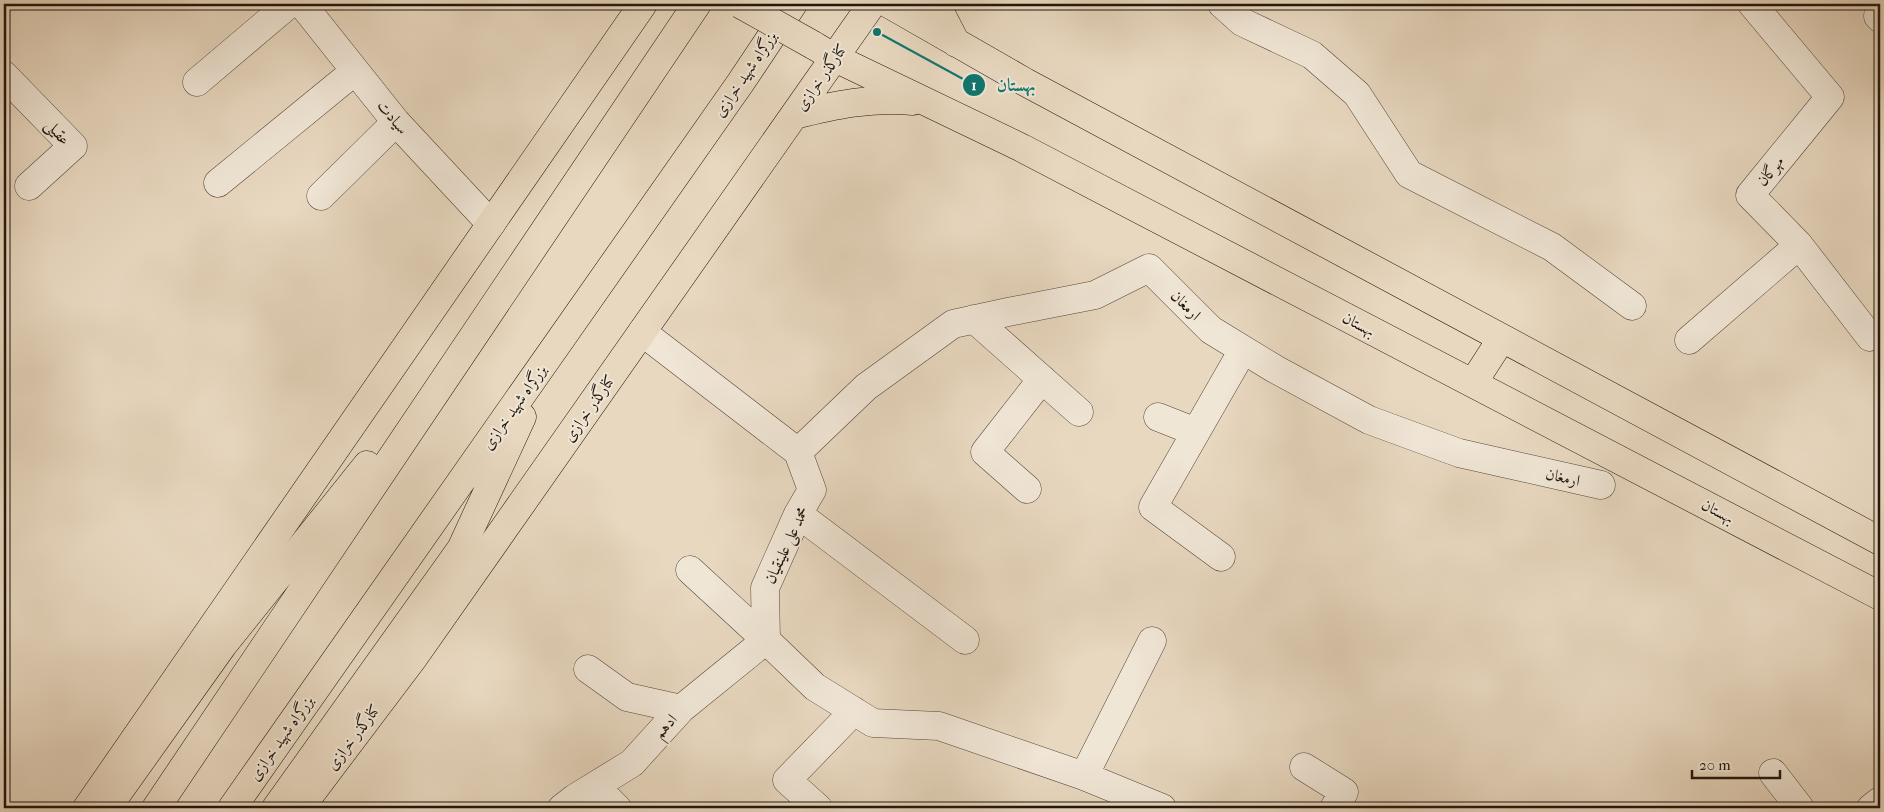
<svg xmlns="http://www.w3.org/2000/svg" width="1884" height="812" font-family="'IM FELL French Canon',Amiri,serif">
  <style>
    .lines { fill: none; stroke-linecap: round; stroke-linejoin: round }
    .minor-casing { stroke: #534639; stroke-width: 29 }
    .major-casing { stroke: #21160c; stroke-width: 29 }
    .highway-casing { stroke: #21160c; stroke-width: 29 }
    .minor { stroke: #f0e6d6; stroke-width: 28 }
    .major { stroke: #e8d8c0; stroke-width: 28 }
    .highway { stroke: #e8d8c0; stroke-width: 28 }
    .major-bridge-casing { stroke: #21160c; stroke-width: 29; stroke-linecap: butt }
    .major-bridge { stroke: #e8d8c0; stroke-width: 28 }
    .labels { text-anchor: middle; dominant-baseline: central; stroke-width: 4; stroke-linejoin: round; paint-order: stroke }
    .street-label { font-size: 16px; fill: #21160c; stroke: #f0e6d6 }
    .leader { fill: none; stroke: #0f766e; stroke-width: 2 }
    .callout-dot { fill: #0f766e; stroke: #f0e6d6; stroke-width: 2 }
    .mark-label { font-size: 15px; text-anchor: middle; font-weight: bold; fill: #fff }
    .callout-label { font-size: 18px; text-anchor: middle; font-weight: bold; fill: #0f766e; stroke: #f0e6d6; stroke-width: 4; stroke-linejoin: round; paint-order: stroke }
  </style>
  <rect width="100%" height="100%" fill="#e8d8c0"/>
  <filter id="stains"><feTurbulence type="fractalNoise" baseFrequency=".004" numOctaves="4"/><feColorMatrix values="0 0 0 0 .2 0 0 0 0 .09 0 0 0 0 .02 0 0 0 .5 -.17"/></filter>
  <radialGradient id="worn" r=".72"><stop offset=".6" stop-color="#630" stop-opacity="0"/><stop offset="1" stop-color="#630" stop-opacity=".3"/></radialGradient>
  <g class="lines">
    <defs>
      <path id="minor" d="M 302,4 L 396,122 L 491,224
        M 1222,4 L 1242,22 L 1312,55 L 1357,94 L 1409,174 L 1552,247 L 1632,306
        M 1880,14 L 1878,16 L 1880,18
        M 4,75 L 73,146 L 29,186
        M 197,82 L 289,4
        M 218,183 L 355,71
        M 321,196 L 396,122
        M 1799,245 L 1870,337
        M 974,319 L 1079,412
        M 642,332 L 798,452 L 812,490 L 798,514 L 765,588 L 766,640 L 815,687 L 873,723 L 939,726 L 1084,776 L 1162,808
        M 1689,340 L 1799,245 L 1750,195 L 1830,97 L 1752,4
        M 1158,417 L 1196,432
        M 798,452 L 866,387 L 953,324 L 1008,312 L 1095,295 L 1149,268 L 1211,330 L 1275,369 L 1369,420 L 1459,453 L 1601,485
        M 1027,489 L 985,452 L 1042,379
        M 798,514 L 965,640
        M 1221,557 L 1153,507 L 1243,350
        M 588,669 L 627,697 L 681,709
        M 1304,767 L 1344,792 L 1334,808
        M 1773,773 L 1800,808
        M 1084,776 L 1152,641
        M 595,786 L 617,808
        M 562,808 L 575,798 L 632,763 L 681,709 L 766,640 L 690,570
        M 818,808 L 787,780 L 854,711
        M 1871,808 L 1880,801"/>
      <path id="major" d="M 889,4 L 1025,82 L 1880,541
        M 936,4 L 956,43
        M 813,45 L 835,58 L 1022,148 L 1880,596
        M 795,115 C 835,105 872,97 913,101
        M 1473,383 L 1502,338
        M 87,808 L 643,4
        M 300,808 L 414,657 L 872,4"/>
      <path id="highway" d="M 107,808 L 223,645 L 367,465
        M 156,808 L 697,4
        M 232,808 L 741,82 L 793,4
        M 276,808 L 461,549 L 522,417"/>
    </defs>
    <use href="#minor" class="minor-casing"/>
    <use href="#major" class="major-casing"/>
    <use href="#highway" class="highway-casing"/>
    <use href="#minor" class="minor"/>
    <use href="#major" class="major"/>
    <use href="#highway" class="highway"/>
    <defs>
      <path id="major-bridge" d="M 740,4 L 813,45"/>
    </defs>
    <use href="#major-bridge" class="major-bridge-casing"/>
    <use href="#major-bridge" class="major-bridge"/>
  </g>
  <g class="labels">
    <g class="street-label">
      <text transform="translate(745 74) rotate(-56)">بزرگراه شهید خرازی</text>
      <text transform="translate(821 77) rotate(-55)">کنارگذر خرازی</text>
      <text transform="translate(393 117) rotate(50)">سیادت</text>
      <text transform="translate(58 132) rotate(49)">عقیلی</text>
      <text transform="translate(1770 171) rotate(-51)">مهرگان</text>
      <text transform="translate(1186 305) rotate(45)">ارمغان</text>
      <text transform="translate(1359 324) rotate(28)">بهستان</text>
      <text transform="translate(514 407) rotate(-55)">بزرگراه شهید خرازی</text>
      <text transform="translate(589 408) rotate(-55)">کنارگذر خرازی</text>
      <text transform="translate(1563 477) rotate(13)">ارمغان</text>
      <text transform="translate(1718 511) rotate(28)">بهستان</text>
      <text transform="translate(786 545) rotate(-65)">محمد علی علینقیان</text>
      <text transform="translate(665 726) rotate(-48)">ادهم</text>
      <text transform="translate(353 737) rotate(-53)">کنارگذر خرازی</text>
      <text transform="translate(281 738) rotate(-55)">بزرگراه شهید خرازی</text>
    </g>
  </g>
  <path class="leader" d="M877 32L974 85"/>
  <g class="callout-dot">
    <circle cx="877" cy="32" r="5"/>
    <circle cx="974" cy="85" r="12"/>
  </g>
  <g class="mark-label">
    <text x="974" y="90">1</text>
  </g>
  <g class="callout-label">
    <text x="1016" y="91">بهستان</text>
  </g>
  <rect width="1884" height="812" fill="none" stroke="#e8d8c0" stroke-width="20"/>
  <rect x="5" y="5" width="1874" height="802" fill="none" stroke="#21160c" stroke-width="2.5"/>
  <rect x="10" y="10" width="1864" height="792" fill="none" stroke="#21160c"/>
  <path d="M1692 770v8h88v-8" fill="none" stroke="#21160c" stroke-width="2.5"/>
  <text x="1699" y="770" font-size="15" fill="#21160c" stroke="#f0e6d6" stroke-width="4" paint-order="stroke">20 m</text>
  <rect width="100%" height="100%" filter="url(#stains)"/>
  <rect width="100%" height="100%" fill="url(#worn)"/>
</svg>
